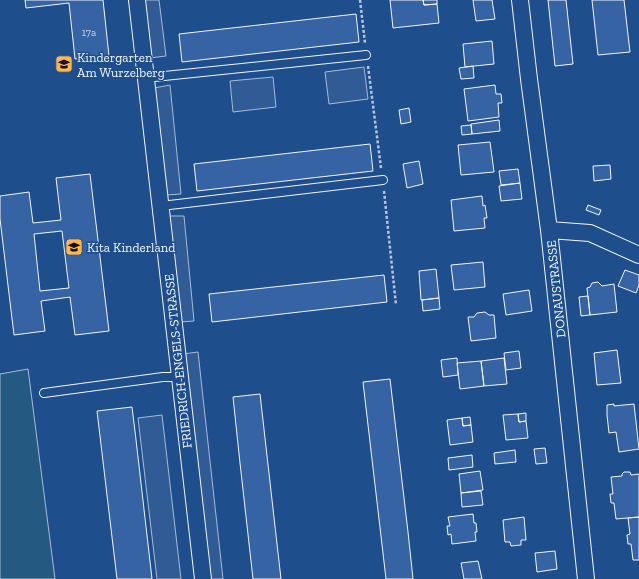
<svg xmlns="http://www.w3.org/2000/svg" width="639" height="579" font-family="'Zilla Slab',serif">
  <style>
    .green { fill: #245a82; stroke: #a8bbd7 }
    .parking { fill: #305b95; stroke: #a8bbd7 }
    .building { fill: #3563a3; stroke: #f2f6ff; fill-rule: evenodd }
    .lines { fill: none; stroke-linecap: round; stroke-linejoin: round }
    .lane-casing { stroke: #f2f6ff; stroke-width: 10 }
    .street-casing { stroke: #f2f6ff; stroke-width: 18 }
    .path { stroke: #b3c4dc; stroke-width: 2.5; stroke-dasharray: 3 2; stroke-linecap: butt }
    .lane { stroke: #1f4e8c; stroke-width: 8 }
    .street { stroke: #1f4e8c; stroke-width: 16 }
    .labels { text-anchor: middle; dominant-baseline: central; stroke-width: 3; stroke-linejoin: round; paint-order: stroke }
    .number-label { font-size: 11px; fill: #c3d1e8 }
    .poi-label { font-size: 13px; fill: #f2f6ff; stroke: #1f4e8c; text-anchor: start }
    .street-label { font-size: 13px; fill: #f2f6ff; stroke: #1f4e8c }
  </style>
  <rect width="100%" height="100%" fill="#1f4e8c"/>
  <path class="green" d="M 28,369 L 55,579 L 0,579 L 0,374 Z"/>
  <path class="parking" d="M 144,0 L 159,0 L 166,56 L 150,58 Z
    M 364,67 L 368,99 L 329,104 L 325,72 Z
    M 273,77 L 276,107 L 233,112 L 230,81 Z
    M 170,85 L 181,194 L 166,195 L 154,88 Z
    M 168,216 L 184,216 L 194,321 L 180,322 Z
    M 198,352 L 223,579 L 208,579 L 183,354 Z
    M 162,415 L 181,579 L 157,579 L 138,418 Z"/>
  <path class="building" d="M 25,0 L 103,0 L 109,56 L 75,59 L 69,3 L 26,8 Z
    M 390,0 L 423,0 L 424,5 L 437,4 L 439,23 L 393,28 Z
    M 423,0 L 437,0 L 437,4 L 424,5 Z
    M 473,0 L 492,0 L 495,19 L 476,21 Z
    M 548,0 L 566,0 L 573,64 L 555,66 Z
    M 592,0 L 624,0 L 630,52 L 598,55 Z
    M 356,14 L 359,42 L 182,62 L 179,34 Z
    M 492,41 L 494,64 L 465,67 L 463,44 Z
    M 473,66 L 474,78 L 461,79 L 459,68 Z
    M 495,85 L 496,94 L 501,94 L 502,103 L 498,103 L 499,117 L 468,121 L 464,89 Z
    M 409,108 L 411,122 L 401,124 L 399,110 Z
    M 499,120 L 500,131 L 472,134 L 471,124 Z
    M 471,125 L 472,134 L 462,135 L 461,126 Z
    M 490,142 L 494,172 L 461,175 L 458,145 Z
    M 370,144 L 373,171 L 197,191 L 194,164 Z
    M 419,161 L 423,184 L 407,188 L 403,164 Z
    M 610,165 L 611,179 L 594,181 L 593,166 Z
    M 518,169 L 520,183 L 501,185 L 499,171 Z
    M 90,174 L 109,331 L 75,335 L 70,297 L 41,301 L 45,331 L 14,335 L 0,219 L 0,196 L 29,192 L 33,223 L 61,220 L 56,178 ZM 62,231 L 69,288 L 40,291 L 34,234 Z
    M 520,183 L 522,199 L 501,201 L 499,186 Z
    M 482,196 L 483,206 L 485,205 L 487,218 L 484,218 L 485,228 L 454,231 L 451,200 Z
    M 588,205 L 601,210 L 599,215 L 586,210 Z
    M 483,262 L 485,287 L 454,290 L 451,265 Z
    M 436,269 L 439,298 L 421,300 L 419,271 Z
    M 625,270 L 639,275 L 639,285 L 636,293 L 618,286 Z
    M 384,275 L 387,302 L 212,322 L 209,294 Z
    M 598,282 L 602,286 L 614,284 L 617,312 L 590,315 L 587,288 L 590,287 L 592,283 Z
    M 529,290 L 532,311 L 506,315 L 503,294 Z
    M 588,296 L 590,315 L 581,316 L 579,297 Z
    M 439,298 L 440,309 L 423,311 L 422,300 Z
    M 485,312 L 489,315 L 494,315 L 496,338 L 471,341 L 468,317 L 474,317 L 477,313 Z
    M 617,350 L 621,383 L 597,385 L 594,353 Z
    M 519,351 L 521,368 L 506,370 L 504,353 Z
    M 457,358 L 458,375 L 443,377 L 441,360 Z
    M 504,358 L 507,384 L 484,386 L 481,361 Z
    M 481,361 L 484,386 L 460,389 L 457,363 Z
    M 390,379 L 408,532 L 413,579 L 386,579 L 363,382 Z
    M 260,394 L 281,579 L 253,579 L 240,463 L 233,397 Z
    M 614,404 L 614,406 L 634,404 L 639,449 L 619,452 L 616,432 L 609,433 L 607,415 L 607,405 Z
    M 132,407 L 135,431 L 152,579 L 117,579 L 97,411 Z
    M 526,413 L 526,421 L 519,422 L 518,414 Z
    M 518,414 L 519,422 L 526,421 L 528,438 L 506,440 L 503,415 Z
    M 470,417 L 471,425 L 463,426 L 462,418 Z
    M 462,418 L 463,426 L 471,425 L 473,442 L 450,445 L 447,420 Z
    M 545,448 L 547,463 L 536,464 L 534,449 Z
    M 515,450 L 516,462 L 495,464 L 494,453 Z
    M 472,455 L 473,467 L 449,470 L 448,458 Z
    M 480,471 L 483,490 L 461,493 L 459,474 Z
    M 624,472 L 630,472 L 631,475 L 639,474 L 639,517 L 616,519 L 614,503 L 611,503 L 610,494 L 613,494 L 611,477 L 622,476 L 622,474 Z
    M 481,491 L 483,505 L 462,507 L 461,493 Z
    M 473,514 L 474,523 L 476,523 L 477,532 L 475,532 L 476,541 L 452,544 L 451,534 L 448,535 L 447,526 L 450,526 L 448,517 Z
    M 524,517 L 526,540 L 521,540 L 521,545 L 511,546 L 510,542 L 505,542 L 503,520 Z
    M 639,517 L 639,560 L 633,560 L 631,544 L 628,544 L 627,535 L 630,534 L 628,518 Z
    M 555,551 L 557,569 L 537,572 L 535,553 Z
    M 478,561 L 482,579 L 464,579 L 461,563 Z"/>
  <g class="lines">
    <defs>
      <path id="lane" d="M 145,78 L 366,55
        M 161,206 L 383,180
        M 44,393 L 163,377 L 180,377"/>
      <path id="street" d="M 137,0 L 203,579
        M 520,0 L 529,79 L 549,230 L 586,579
        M 549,230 L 590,233 L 639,255"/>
    </defs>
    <use href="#lane" class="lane-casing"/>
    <use href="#street" class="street-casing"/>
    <path class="path" d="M 360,0 L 365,43
      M 368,66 L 381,168
      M 384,191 L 396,305"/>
    <use href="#lane" class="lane"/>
    <use href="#street" class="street"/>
  </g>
  <defs>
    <symbol id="school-square" viewBox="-11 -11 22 22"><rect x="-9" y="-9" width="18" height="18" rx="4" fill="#ffb74d" stroke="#1f4e8c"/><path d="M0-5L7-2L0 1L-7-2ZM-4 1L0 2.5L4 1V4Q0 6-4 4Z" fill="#111"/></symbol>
  </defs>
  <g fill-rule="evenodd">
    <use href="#school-square" x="54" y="54" width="20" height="20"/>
    <use href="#school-square" x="64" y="237" width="20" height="20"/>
  </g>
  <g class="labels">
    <g class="number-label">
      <text x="89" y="32">17a</text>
    </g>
    <g class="poi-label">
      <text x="77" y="57">Kindergarten<tspan x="77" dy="15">Am Wurzelberg</tspan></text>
      <text x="87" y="247">Kita Kinderland</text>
    </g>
    <g class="street-label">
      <text transform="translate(556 289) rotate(-96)">DONAUSTRASSE</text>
      <text transform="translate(178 361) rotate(-96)">FRIEDRICH-ENGELS-STRASSE</text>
    </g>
  </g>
</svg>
